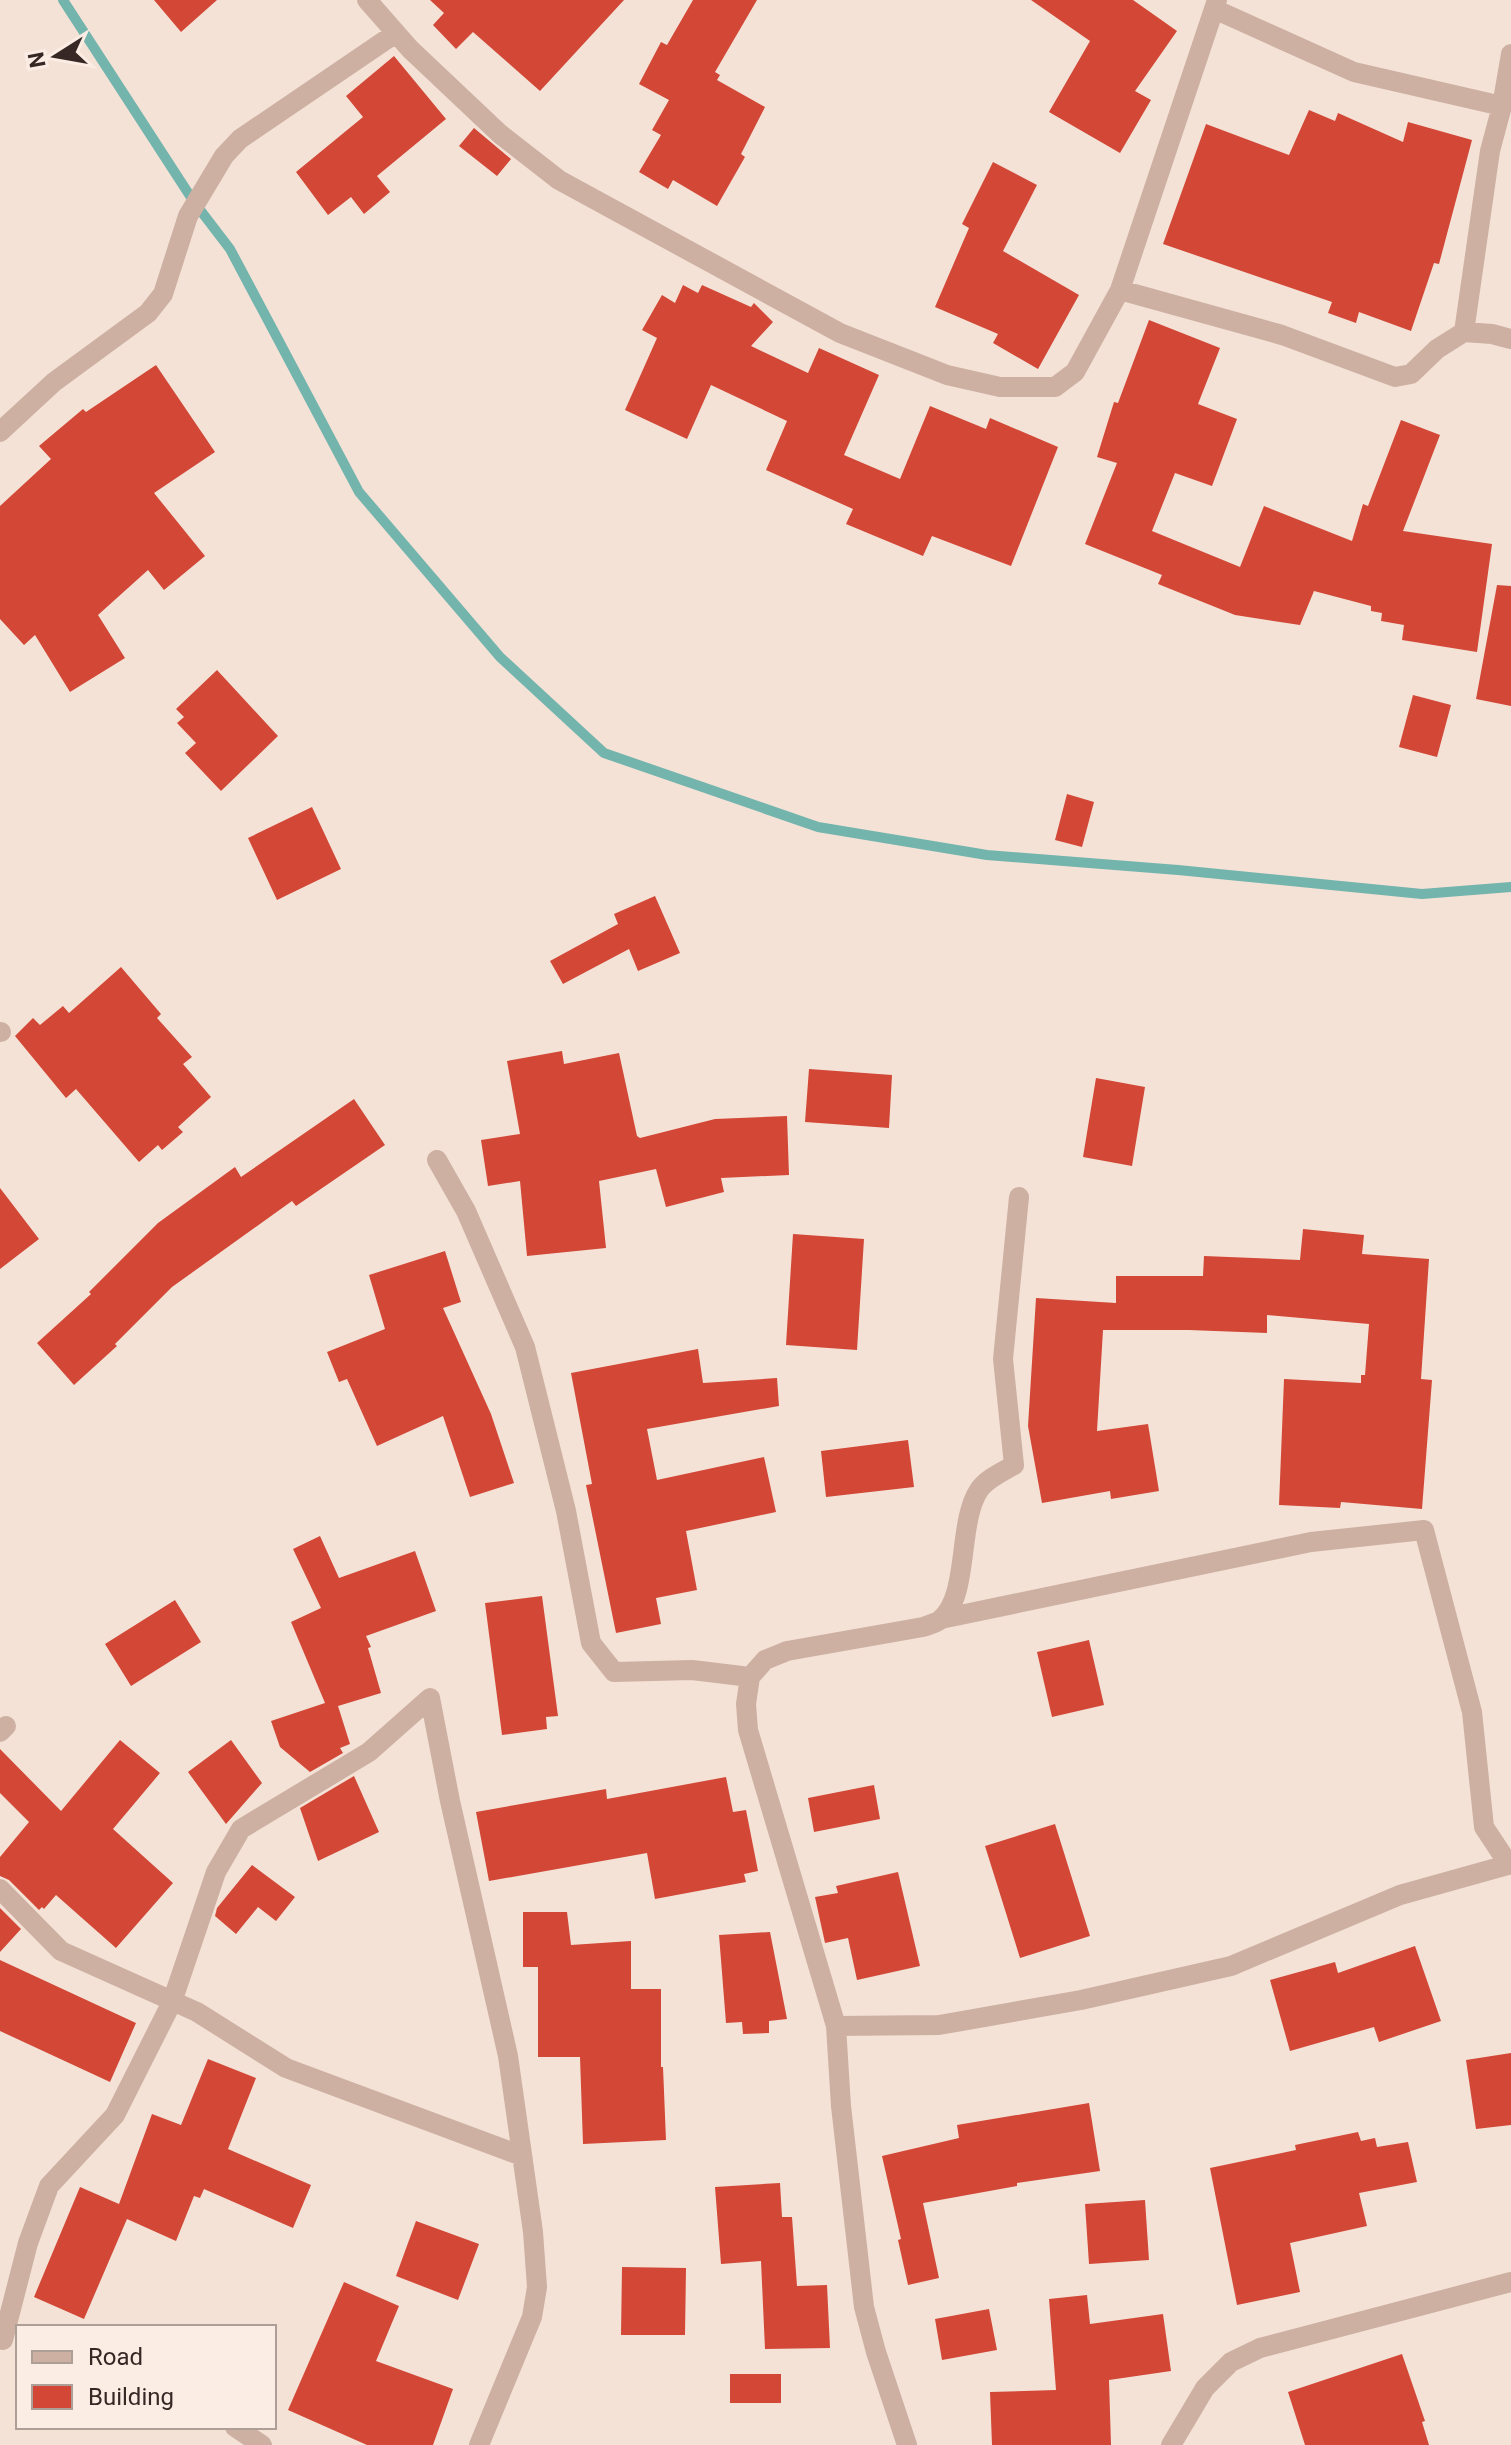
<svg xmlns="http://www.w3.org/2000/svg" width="1511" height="2445" font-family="Roboto,sans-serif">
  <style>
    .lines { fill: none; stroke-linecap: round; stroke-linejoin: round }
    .stream { stroke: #73b4ad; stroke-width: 10 }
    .building { fill: #d24736 }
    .minor { stroke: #cdb0a2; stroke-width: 20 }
  </style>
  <rect width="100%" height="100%" fill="#f4e2d7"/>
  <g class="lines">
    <path class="stream" d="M 63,0 L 194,202 L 230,249 L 359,492 L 500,657 L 604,753 L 818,827 L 987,855 L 1178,870 L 1422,894 L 1511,887"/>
  </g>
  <path class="building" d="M 154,0 L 217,0 L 181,32 Z
    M 430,0 L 624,0 L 540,91 L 473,32 L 456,49 L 433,25 L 444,13 Z
    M 693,0 L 757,0 L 715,72 L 720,75 L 717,80 L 765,107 L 741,154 L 745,157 L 717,206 L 673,180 L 668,189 L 639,172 L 661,135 L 652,130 L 669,100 L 639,84 L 661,42 L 667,45 Z
    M 1031,0 L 1133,0 L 1177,31 L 1135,91 L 1151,100 L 1120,153 L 1049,112 L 1090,41 Z
    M 394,56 L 446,119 L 377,176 L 390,192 L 364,214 L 351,197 L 328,215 L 296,172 L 363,117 L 346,96 Z
    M 1309,110 L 1335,121 L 1338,113 L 1403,142 L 1408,122 L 1472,140 L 1439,264 L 1434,263 L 1411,331 L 1359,312 L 1356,323 L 1328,313 L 1332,302 L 1163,244 L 1206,124 L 1289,155 Z
    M 474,128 L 511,159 L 497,176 L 459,146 Z
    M 993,162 L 1037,185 L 1003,251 L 1079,295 L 1038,369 L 993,343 L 998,334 L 935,307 L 969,228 L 962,224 Z
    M 683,285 L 698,293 L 702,285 L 751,307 L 754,303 L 773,322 L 751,346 L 808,373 L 819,348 L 879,375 L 844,455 L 900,479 L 930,406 L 986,429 L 990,418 L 1058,447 L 1011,566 L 932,536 L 923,556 L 846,524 L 853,509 L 766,470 L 787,421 L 711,385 L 687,439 L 625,410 L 657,338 L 642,330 L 662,295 L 675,303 Z
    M 1149,320 L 1220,348 L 1198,404 L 1237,419 L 1212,486 L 1175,473 L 1152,531 L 1240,567 L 1264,506 L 1352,541 L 1363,504 L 1368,506 L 1401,420 L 1440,435 L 1403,531 L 1492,544 L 1477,652 L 1402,640 L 1404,625 L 1381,621 L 1382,613 L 1371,611 L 1371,606 L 1314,591 L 1300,625 L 1235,615 L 1158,584 L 1162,575 L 1085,544 L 1117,463 L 1097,457 L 1114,402 L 1118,403 Z
    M 156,365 L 215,452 L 154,493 L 205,556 L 164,590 L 148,570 L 98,615 L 125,658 L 70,692 L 35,635 L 24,645 L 0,619 L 0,506 L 51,459 L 39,446 L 83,409 L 86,412 Z
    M 1497,585 L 1511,586 L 1511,706 L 1476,699 Z
    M 217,670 L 278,736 L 221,791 L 185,753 L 196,743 L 177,723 L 184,717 L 176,709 Z
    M 1413,695 L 1451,705 L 1437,757 L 1399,747 Z
    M 1067,794 L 1094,802 L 1082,847 L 1055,840 Z
    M 312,807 L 341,869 L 277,900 L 248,838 Z
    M 655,896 L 680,953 L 638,971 L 629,949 L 563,984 L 550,961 L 618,924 L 614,914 Z
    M 121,967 L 161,1014 L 157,1018 L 192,1057 L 183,1064 L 211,1097 L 178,1127 L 183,1132 L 162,1150 L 158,1145 L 139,1162 L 76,1089 L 66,1098 L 15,1036 L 33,1018 L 40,1025 L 63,1006 L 69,1013 Z
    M 562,1051 L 564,1064 L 619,1053 L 637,1136 L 640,1138 L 715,1119 L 787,1116 L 789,1175 L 721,1178 L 724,1192 L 666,1207 L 656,1169 L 599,1181 L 606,1248 L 527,1256 L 520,1181 L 488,1186 L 481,1140 L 520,1134 L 507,1061 Z
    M 809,1069 L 892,1075 L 889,1128 L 805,1122 Z
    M 1096,1078 L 1145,1087 L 1132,1166 L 1083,1157 Z
    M 354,1099 L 385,1145 L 296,1206 L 292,1201 L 172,1287 L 115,1344 L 117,1346 L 74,1385 L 37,1343 L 91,1294 L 89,1292 L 158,1223 L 235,1167 L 241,1177 Z
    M 0,1188 L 39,1239 L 0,1269 Z
    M 1303,1229 L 1364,1235 L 1362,1254 L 1429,1259 L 1421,1379 L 1432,1380 L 1422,1509 L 1341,1502 L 1340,1508 L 1279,1505 L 1284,1379 L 1361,1383 L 1361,1375 L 1365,1375 L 1369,1324 L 1267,1315 L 1267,1333 L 1189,1330 L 1103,1330 L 1097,1431 L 1148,1424 L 1159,1491 L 1111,1499 L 1110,1491 L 1042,1503 L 1028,1426 L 1036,1298 L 1116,1303 L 1116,1276 L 1203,1276 L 1204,1256 L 1300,1260 Z
    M 793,1234 L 864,1239 L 857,1350 L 786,1345 Z
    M 445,1251 L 461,1302 L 443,1308 L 491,1414 L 514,1483 L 470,1497 L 443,1416 L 377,1446 L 347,1379 L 339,1382 L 327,1352 L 385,1329 L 369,1275 Z
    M 698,1349 L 703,1383 L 777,1378 L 779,1406 L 647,1429 L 657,1480 L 764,1457 L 776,1512 L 686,1531 L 697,1590 L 656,1598 L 661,1624 L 616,1633 L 586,1485 L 592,1484 L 571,1373 Z
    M 908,1440 L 914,1487 L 826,1497 L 821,1451 Z
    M 320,1536 L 339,1578 L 415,1551 L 436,1611 L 366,1636 L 371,1647 L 368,1648 L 381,1693 L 338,1706 L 350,1744 L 340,1748 L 343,1753 L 310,1772 L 280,1747 L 271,1721 L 325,1703 L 291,1622 L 321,1608 L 293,1549 Z
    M 542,1596 L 558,1716 L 546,1717 L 547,1729 L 502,1735 L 485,1603 Z
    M 175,1600 L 201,1642 L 131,1686 L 105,1644 Z
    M 1089,1640 L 1104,1705 L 1052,1717 L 1037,1652 Z
    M 120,1740 L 160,1773 L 113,1829 L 173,1883 L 116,1948 L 56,1895 L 44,1909 L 42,1907 L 39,1910 L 9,1880 L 0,1876 L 0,1857 L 29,1822 L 0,1793 L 0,1749 L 61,1811 Z
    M 231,1740 L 262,1783 L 226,1824 L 188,1772 Z
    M 354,1776 L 379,1832 L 318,1861 L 300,1808 Z
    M 726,1777 L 733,1812 L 746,1810 L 758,1871 L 744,1874 L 746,1882 L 655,1899 L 647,1853 L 489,1881 L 476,1812 L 606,1789 L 607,1799 Z
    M 874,1785 L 880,1819 L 814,1832 L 808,1798 Z
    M 1055,1824 L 1090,1936 L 1020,1958 L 985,1846 Z
    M 252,1865 L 295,1897 L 276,1921 L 258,1907 L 236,1934 L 215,1916 L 217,1908 Z
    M 898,1872 L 920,1966 L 857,1980 L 848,1938 L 825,1943 L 815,1897 L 838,1893 L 836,1886 Z
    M 0,1908 L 21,1929 L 0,1952 Z
    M 523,1912 L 567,1912 L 571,1945 L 631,1941 L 631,1989 L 661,1989 L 661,2067 L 663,2067 L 666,2140 L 583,2144 L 580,2057 L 538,2057 L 538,1967 L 523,1967 Z
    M 770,1932 L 787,2019 L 769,2021 L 769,2033 L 743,2034 L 742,2022 L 726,2023 L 719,1935 Z
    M 1415,1946 L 1441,2021 L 1379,2042 L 1374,2027 L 1290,2051 L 1270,1980 L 1335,1962 L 1338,1973 Z
    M 0,1960 L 136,2023 L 110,2082 L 0,2031 Z
    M 1511,2053 L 1511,2125 L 1476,2129 L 1466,2060 Z
    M 208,2059 L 256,2078 L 228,2149 L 311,2185 L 293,2228 L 204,2189 L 200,2198 L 194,2196 L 176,2241 L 127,2219 L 84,2319 L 34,2297 L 80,2187 L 119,2204 L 152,2114 L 181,2125 Z
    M 1089,2103 L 1100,2171 L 1017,2183 L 1017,2186 L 923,2203 L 939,2278 L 908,2285 L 898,2240 L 901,2239 L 882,2156 L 959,2138 L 957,2125 Z
    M 1358,2132 L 1361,2141 L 1375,2138 L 1377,2147 L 1408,2142 L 1417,2182 L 1359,2193 L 1367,2226 L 1290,2243 L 1300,2292 L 1237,2305 L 1210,2168 L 1296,2150 L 1295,2145 Z
    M 780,2183 L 782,2217 L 792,2217 L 797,2286 L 827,2285 L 830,2348 L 765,2349 L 761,2261 L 721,2264 L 715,2187 Z
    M 1145,2200 L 1149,2260 L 1089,2264 L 1085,2204 Z
    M 416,2221 L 479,2244 L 458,2300 L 396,2276 Z
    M 622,2267 L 686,2268 L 685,2335 L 621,2335 Z
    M 344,2282 L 399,2306 L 376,2361 L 453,2389 L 433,2445 L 367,2445 L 288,2410 Z
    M 1087,2295 L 1090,2324 L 1163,2314 L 1171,2371 L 1109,2380 L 1111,2445 L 992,2445 L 990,2392 L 1056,2390 L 1049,2299 Z
    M 989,2309 L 997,2350 L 942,2360 L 935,2319 Z
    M 1402,2354 L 1425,2421 L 1422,2422 L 1429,2445 L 1305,2445 L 1288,2392 Z
    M 730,2374 L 781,2374 L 781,2403 L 730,2403 Z"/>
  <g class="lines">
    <path class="minor" d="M 367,0 L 410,49 L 500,134 L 559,180 L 840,333 L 947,375 L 1000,387 L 1055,387 L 1075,372 L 1120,290 L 1217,0
      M 1214,9 L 1354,72 L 1502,106
      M 1120,290 L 1282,335 L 1395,377 L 1411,374 L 1437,349 L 1464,332 L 1492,334 L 1511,339
      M 1464,332 L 1490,151 L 1502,106 L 1511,54
      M 0,432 L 54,382 L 148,313 L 163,294 L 188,216 L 224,156 L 240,139 L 396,33
      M 0,1032 L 1,1032
      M 437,1160 L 466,1211 L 525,1347 L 566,1511 L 591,1643 L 614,1672 L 692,1670 L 750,1677
      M 941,1619 L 1311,1542 L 1424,1530 L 1472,1712 L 1484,1827 L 1509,1865
      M 430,1698 L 450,1801 L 508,2056 L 533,2232 L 537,2287 L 532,2317 L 479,2445
      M 0,1732 L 6,1726
      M 0,1889 L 61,1951 L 197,2012 L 286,2068 L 522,2156
      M 836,2026 L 939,2025 L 1081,2000 L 1231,1966 L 1400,1895 L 1511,1864
      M 3,2340 L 28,2243 L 49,2186 L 115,2115 L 172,2002 L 216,1872 L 241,1829 L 369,1752 L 430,1698
      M 235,2427 L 262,2445
      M 907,2445 L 876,2352 L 864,2307 L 841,2106 L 836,2026 L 748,1730 L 746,1704 L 750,1677 L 765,1660 L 787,1651 L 923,1627 C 928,1625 936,1623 940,1620 C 970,1596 957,1523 979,1490 C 986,1479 1002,1472 1014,1465 L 1003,1359 L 1019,1197
      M 1171,2445 L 1205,2388 L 1231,2362 L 1260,2348 L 1511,2282"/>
  </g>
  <rect x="16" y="2325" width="260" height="104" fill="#fbede4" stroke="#ad9e98" stroke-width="2"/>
  <rect x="32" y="2351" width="40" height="12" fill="#cdb0a2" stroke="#ad9e98" stroke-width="2"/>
  <text x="88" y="2365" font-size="24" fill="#372825">Road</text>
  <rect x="32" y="2385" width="40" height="24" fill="#d24736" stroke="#ad9e98" stroke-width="2"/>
  <text x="88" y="2405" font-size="24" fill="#372825">Building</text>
  <g transform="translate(56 56) rotate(259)" stroke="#fbede4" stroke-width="6" paint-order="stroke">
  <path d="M0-6L14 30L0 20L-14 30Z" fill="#372825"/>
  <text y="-12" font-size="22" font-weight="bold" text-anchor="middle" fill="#372825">N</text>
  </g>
</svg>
